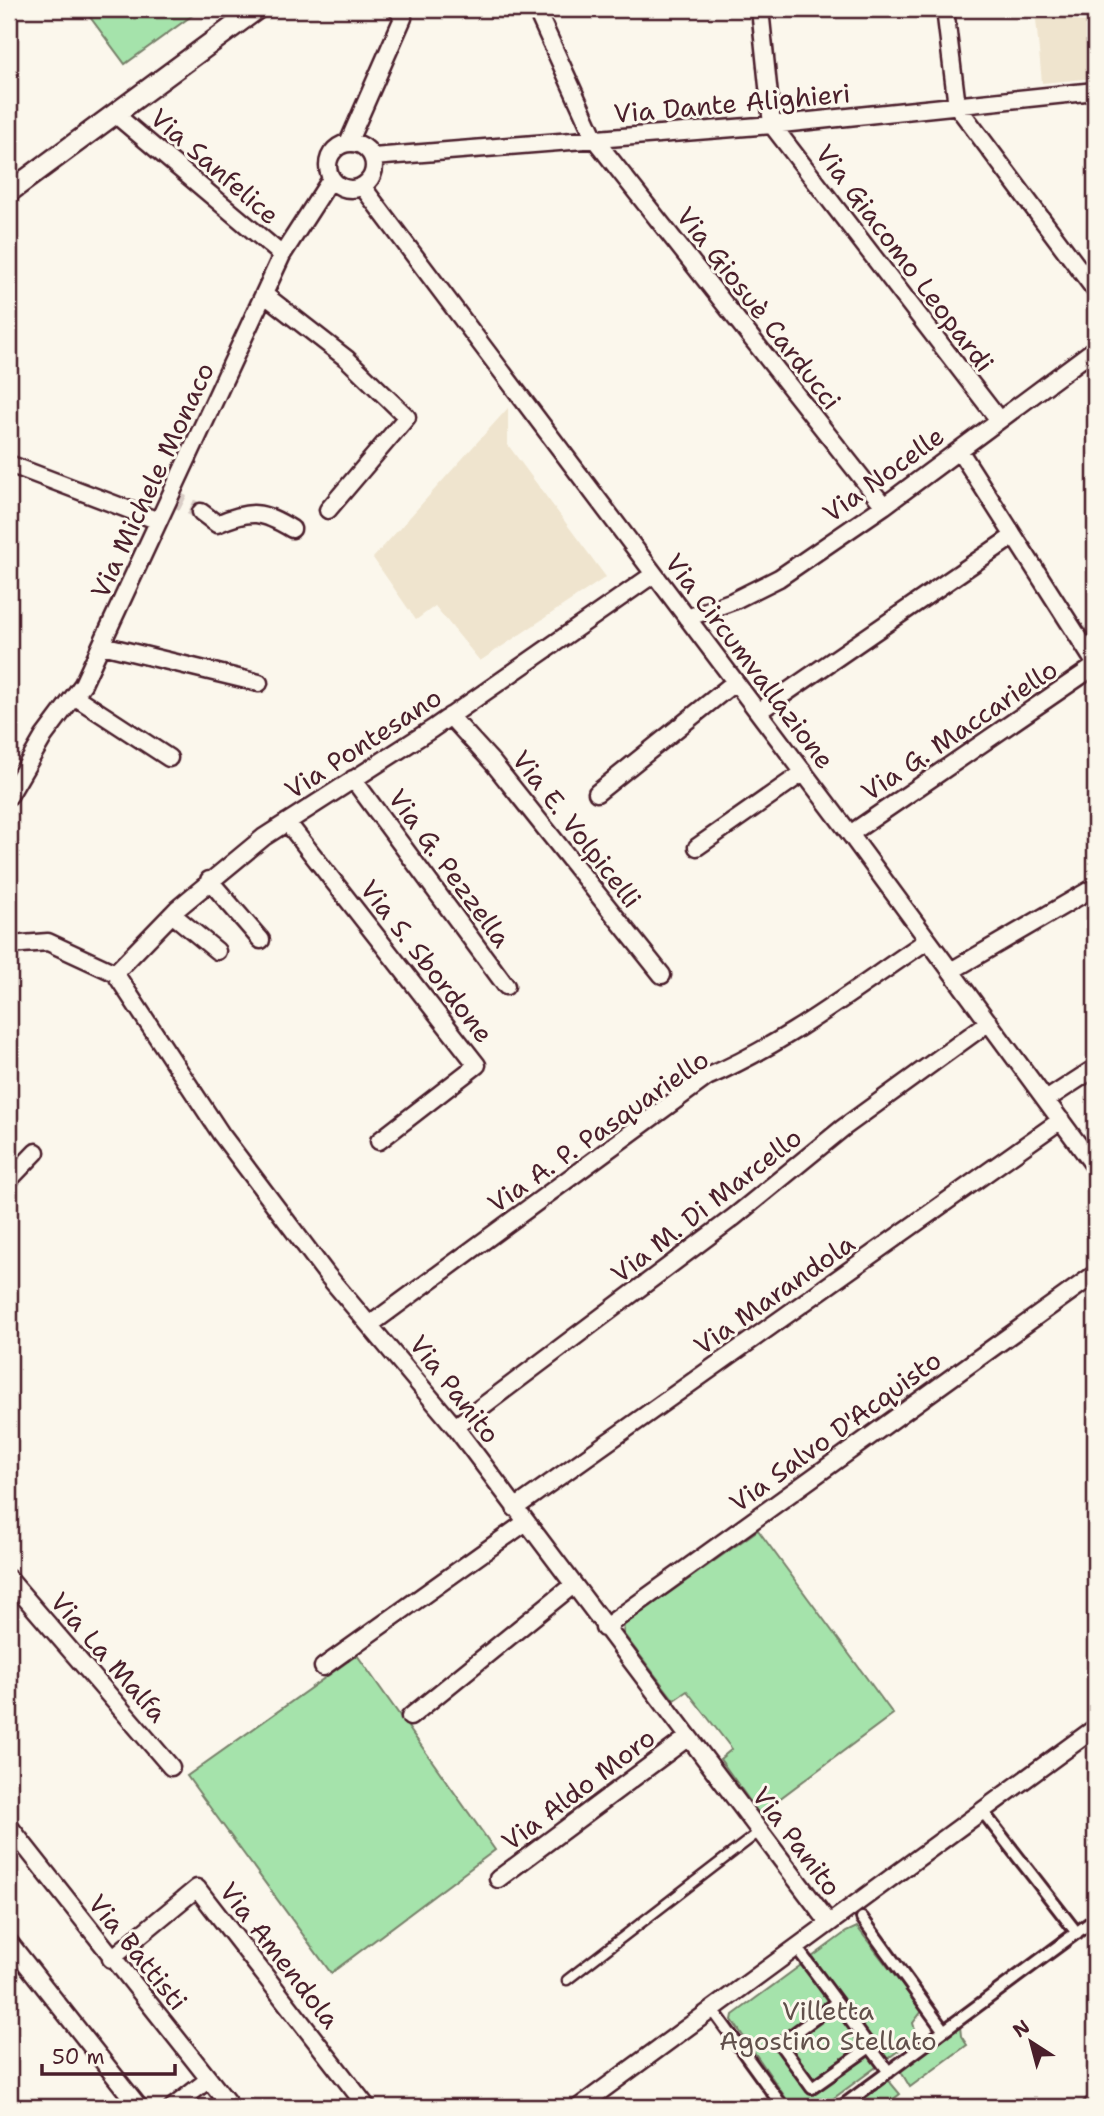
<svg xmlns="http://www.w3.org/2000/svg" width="1104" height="2116" font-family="'Shantell Sans',sans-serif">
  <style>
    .built { fill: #efe4ce }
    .green { fill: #a5e3ab; stroke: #78816b; stroke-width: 2 }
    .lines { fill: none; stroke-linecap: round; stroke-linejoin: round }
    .minor-tunnel { stroke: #d8ccc5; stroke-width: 16; stroke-dasharray: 16 8; stroke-linecap: butt }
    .service-casing { stroke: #4a1f2b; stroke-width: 13 }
    .pedestrian-casing { stroke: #4a1f2b; stroke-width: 16 }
    .minor-casing { stroke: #4a1f2b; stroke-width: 21 }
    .tertiary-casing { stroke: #4a1f2b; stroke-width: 24 }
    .service { stroke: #fbf7ec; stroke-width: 8 }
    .pedestrian { stroke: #fbf7ec; stroke-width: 10 }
    .minor { stroke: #fbf7ec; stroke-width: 16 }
    .tertiary { stroke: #fbf7ec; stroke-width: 19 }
    .labels { text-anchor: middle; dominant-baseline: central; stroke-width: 6; stroke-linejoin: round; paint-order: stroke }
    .street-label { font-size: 26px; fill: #4a1f2b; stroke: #fbf7ec }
    .park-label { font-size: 26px; fill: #61504b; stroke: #fbf7ec }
  </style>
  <rect width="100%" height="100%" fill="#fbf7ec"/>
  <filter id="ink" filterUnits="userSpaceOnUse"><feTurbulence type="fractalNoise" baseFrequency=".0143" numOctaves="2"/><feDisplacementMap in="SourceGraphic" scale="14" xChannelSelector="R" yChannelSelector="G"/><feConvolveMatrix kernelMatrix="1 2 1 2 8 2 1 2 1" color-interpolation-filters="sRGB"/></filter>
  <g filter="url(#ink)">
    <path class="built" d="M 1035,9 L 1095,9 L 1095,78 L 1042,83 Z
      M 508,408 L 508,445 L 606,577 L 480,661 L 435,606 L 416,620 L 373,558 Z"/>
    <path class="green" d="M 84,9 L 201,9 L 125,64 Z
      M 758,1530 L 893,1714 L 759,1814 L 720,1759 L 732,1749 L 687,1691 L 674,1700 L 623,1633 L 624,1625 Z
      M 357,1655 L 495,1850 L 331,1973 L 187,1776 Z
      M 857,1927 L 922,2011 L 913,2023 L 917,2037 L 823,2106 L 790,2104 L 732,2020 L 733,2015 L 846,1932 Z
      M 957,2026 L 960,2026 L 961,2036 L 967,2045 L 910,2087 L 901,2072 L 904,2066 Z
      M 889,2081 L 900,2094 L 883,2107 L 850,2107 L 883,2082 Z"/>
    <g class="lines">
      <path class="minor-tunnel" d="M 169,496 L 201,512"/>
      <defs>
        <path id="service" d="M 567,1980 L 759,1832"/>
        <path id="pedestrian" d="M 983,1812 L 1077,1933
          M 862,1918 L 944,2031
          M 796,1947 L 837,2002 L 780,2044 L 812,2088 L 870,2047 L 889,2072
          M 837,2002 L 870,2047
          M 712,2009 L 783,2107
          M 841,2107 L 1095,1919"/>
        <path id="minor" d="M 536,9 L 596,141 L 884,506
          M 760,9 L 772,125 L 999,420
          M 945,9 L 957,106 L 1095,290
          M 116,115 L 282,255
          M 348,143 L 403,18 L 397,9
          M328 166a23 23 0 1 1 46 0a23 23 0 1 1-46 0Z
          M 373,157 L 772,125 L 1095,91
          M 362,186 L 850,834 L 1095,1167
          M 265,295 L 347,359 L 407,417 L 328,510
          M 959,450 L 1095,663
          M 9,464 L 156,520
          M 201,512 L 217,524 C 251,509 262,511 292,529
          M 687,618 L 733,601 L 779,578 L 884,506 L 1095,349
          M 102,645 L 259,683
          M 74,696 L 169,758
          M 758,712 L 1012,537
          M 450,716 L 493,763 L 662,975
          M 353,779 L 506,986
          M 597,793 L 735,682
          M 9,796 L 44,736 L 83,684 L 282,255 L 331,179
          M 287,822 L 477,1065 L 379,1141
          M 850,834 L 1095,666
          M 697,847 L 804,772
          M 209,880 L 261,940
          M 172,914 L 217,951
          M 9,945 L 48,942 L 115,973 L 221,1134 L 328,1276 L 455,1427 L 829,1923
          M 951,971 L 1095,887
          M 115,973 L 177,909 L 264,837 L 432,729 L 654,574
          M 1046,1100 L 1095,1068
          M 9,1180 L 36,1152
          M 371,1324 L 707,1077 C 787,1043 856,988 928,940
          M 455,1427 L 734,1217 L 843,1128 L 989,1022
          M 515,1508 L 1061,1120
          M 9,1579 L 171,1767
          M 604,1628 L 1095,1274
          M 323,1667 L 526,1522
          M 410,1717 L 573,1585
          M 9,1826 L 231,2107
          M 498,1879 L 687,1738
          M 9,1942 L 139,2107
          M 111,1959 L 197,1888 L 367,2107
          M 173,2107 L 209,2079
          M 579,2107 L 1095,1728
          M 1091,2107 L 1095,2104"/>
        <path id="tertiary" d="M 9,192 L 257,9"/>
      </defs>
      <use href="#service" class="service-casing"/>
      <use href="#pedestrian" class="pedestrian-casing"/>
      <use href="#minor" class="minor-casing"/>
      <use href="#tertiary" class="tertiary-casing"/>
      <use href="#service" class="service"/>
      <use href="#pedestrian" class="pedestrian"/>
      <use href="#minor" class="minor"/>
      <use href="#tertiary" class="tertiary"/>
    </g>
  </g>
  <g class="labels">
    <g class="street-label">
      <text transform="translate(732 103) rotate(-5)">Via Dante Alighieri</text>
      <text transform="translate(215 166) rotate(41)">Via Sanfelice</text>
      <text transform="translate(905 258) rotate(53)">Via Giacomo Leopardi</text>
      <text transform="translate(759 308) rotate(52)">Via Giosuè Carducci</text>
      <text transform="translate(883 474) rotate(-36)">Via Nocelle</text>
      <text transform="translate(152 480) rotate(-65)">Via Michele Monaco</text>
      <text transform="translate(750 661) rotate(53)">Via Circumvallazione</text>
      <text transform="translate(959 730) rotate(-34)">Via G. Maccariello</text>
      <text transform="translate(363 743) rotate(-33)">Via Pontesano</text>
      <text transform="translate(577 829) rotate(52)">Via E. Volpicelli</text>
      <text transform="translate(450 868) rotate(54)">Via G. Pezzella</text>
      <text transform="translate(427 961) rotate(52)">Via S. Sbordone</text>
      <text transform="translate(598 1131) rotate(-35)">Via A. P. Pasquariello</text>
      <text transform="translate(706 1205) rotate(-38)">Via M. Di Marcello</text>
      <text transform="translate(774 1294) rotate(-35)">Via Marandola</text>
      <text transform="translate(455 1389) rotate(52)">Via Panito</text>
      <text transform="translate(835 1431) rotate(-36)">Via Salvo D'Acquisto</text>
      <text transform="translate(109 1657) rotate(49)">Via La Malfa</text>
      <text transform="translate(578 1789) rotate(-37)">Via Aldo Moro</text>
      <text transform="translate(797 1841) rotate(53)">Via Panito</text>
      <text transform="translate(138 1952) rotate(51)">Via Battisti</text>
      <text transform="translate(280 1955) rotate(52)">Via Amendola</text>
    </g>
    <g class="park-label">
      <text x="828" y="2010">Villetta<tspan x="828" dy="30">Agostino Stellato</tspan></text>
    </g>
  </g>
  <rect width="1104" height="2116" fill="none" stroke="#fbf7ec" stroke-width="35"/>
  <rect x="18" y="18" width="1069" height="2081" fill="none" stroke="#4a1f2b" stroke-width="2.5" filter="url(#ink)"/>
  <g transform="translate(1031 2042) rotate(324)" stroke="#fbf7ec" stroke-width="5" paint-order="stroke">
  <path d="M0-5L12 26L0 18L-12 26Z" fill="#4a1f2b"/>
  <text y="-10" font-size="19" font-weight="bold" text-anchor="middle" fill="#4a1f2b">N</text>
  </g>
  <path d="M42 2064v10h133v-10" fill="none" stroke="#4a1f2b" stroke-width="3.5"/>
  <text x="52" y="2064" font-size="21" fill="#4a1f2b" stroke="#fbf7ec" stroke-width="5" paint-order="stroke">50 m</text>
</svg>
